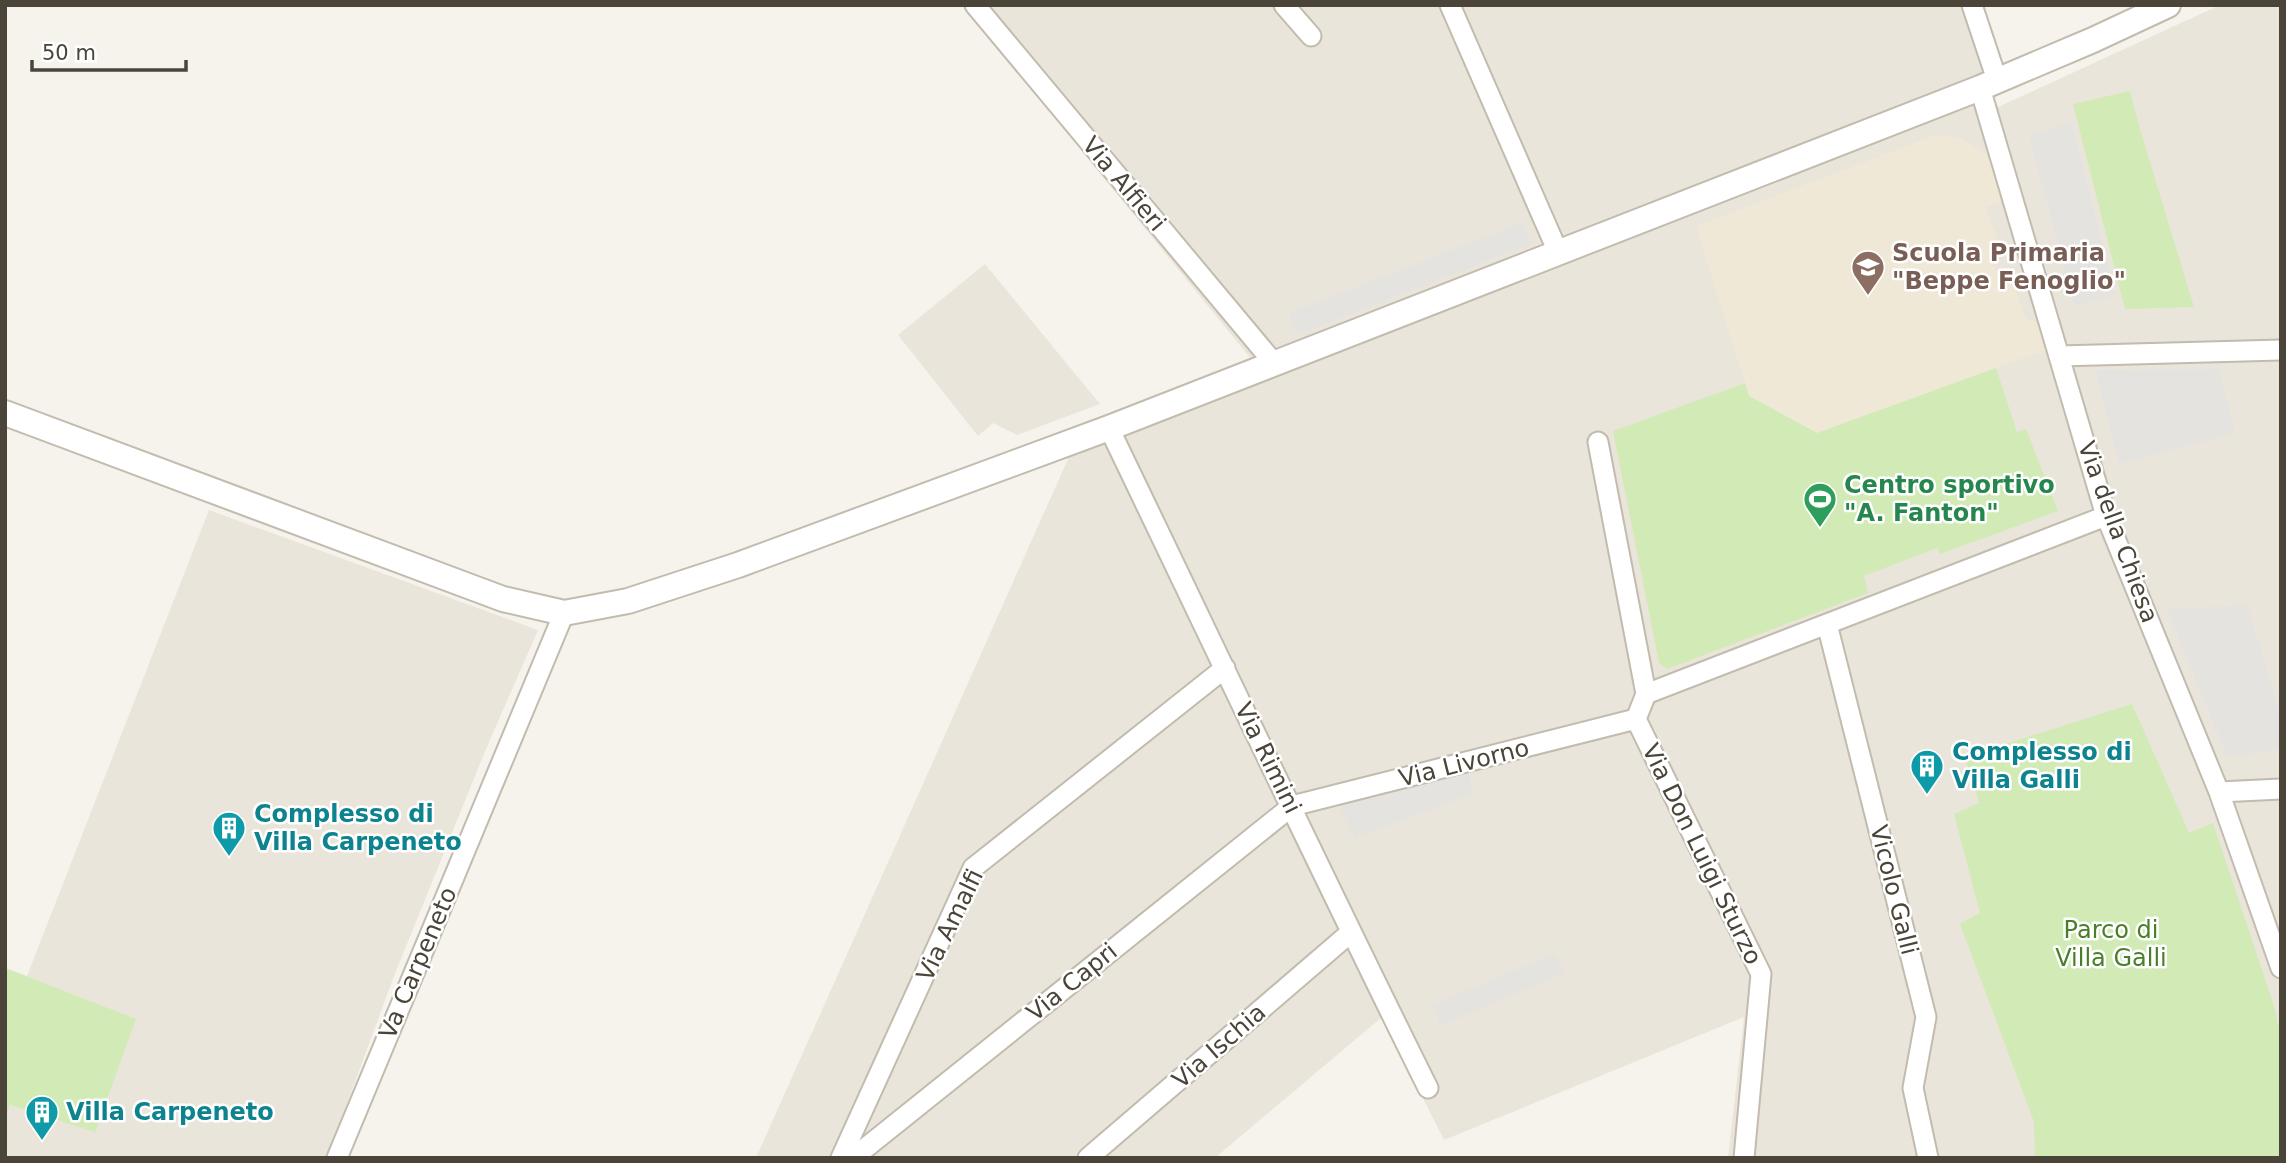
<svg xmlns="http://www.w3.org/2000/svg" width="2286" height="1163" font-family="'DejaVu Sans',sans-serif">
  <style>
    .residential { fill: #eae5da }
    .education { fill: #efe8d6 }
    .green { fill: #d2eab5 }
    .parking { fill: #e5e3e0 }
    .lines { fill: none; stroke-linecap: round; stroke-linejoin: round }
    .minor-casing { stroke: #c2bbae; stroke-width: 23 }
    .tertiary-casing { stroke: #c2bbae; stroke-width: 28 }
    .minor { stroke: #fff; stroke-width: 19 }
    .tertiary { stroke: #fff; stroke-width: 24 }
    .labels { text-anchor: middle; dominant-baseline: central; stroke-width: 5; stroke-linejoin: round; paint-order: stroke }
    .street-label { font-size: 24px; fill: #4b4439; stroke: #fff }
    .education-label { font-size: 24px; font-weight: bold; fill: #785e54; stroke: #fff; text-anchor: start }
    .leisure-label { font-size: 24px; font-weight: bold; fill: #27864d; stroke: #fff; text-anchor: start }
    .culture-label { font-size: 24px; font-weight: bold; fill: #0d838f; stroke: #fff; text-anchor: start }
    .park-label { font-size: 24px; fill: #4a7f2a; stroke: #fff }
  </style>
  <rect width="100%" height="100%" fill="#f6f3ec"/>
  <path class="residential" d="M 963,5 L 1963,5 L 1996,108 L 2220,5 L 2281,5 L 2281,1158 L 1728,1158 L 1744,1017 L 1444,1140 L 1382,1017 L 1215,1158 L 756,1158 L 1068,459 L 1076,428 L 1252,360 Z
    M 985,264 L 1100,404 L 1017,435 L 993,423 L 978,436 L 898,335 Z
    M 209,510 L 538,630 L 486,749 L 394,976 L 327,1158 L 5,1158 L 5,968 L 27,976 Z"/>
  <path class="education" d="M 1936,135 L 1960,138 L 1986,153 L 1994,169 L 2002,197 L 1999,203 L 1985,207 L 2002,252 L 1993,263 L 1995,271 L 2010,275 L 2026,319 L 2038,323 L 2046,350 L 1817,433 L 1749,396 L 1696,226 Z"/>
  <path class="green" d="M 2130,91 L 2139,126 L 2194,307 L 2125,309 L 2073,104 Z
    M 1996,368 L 2017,432 L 2026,429 L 2058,511 L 1940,554 L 1937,548 L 1864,576 L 1868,593 L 1667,669 L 1659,663 L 1613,431 L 1745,383 L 1749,396 L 1817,433 Z
    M 2132,704 L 2189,833 L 2213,823 L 2275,1009 L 2281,1038 L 2281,1158 L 2035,1158 L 2034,1122 L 1960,924 L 1980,913 L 1954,814 L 1979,803 L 1965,757 Z
    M 5,968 L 136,1019 L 95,1132 L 10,1105 L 5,1118 Z"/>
  <path class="parking" d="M 2071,122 L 2116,295 L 2074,306 L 2029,135 Z
    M 1523,222 L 1532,244 L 1297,335 L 1289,313 Z
    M 2219,369 L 2235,433 L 2119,464 L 2095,370 Z
    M 2247,605 L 2281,715 L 2281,750 L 2227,757 L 2167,609 Z
    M 1466,762 L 1474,793 L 1355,838 L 1333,795 Z
    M 1555,953 L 1564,973 L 1441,1026 L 1432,1005 Z"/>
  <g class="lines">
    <defs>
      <path id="minor" d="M 975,5 L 1273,362
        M 1284,5 L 1311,36
        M 1450,5 L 1558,252
        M 1972,5 L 1997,80
        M 1980,88 L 2106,516 L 2219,792 L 2281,968
        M 2059,356 L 2281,350
        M 1109,428 C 1215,648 1319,869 1428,1088
        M 1598,442 L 1646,694
        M 1827,624 L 1926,1017 L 1913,1088 L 1928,1158
        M 1636,719 L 1646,694 L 2106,516
        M 1636,719 L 1761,974 L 1744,1158
        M 2219,792 L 2281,789
        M 337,1158 L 564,613
        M 841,1158 L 973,868 L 1225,668
        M 853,1158 L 1292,806 L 1636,719
        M 1088,1158 L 1350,933"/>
      <path id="tertiary" d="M 5,413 L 503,599 L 564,613 L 628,601 L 738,565 L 1109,428 L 1980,88 L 2093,40 L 2168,5"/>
    </defs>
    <use href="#minor" class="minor-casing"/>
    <use href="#tertiary" class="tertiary-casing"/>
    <use href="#minor" class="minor"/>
    <use href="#tertiary" class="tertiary"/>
  </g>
  <defs>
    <symbol id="school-pin" viewBox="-11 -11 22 30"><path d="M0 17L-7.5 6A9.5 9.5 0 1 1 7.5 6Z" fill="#8d6e63" stroke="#fff"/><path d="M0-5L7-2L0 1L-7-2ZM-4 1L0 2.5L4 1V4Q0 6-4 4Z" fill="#fff"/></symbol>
    <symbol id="stadium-pin" viewBox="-11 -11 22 30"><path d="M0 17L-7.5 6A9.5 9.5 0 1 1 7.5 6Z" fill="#2e9e5b" stroke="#fff"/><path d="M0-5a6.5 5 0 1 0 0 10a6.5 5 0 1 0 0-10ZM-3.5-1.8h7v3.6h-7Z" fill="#fff"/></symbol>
    <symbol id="building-pin" viewBox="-11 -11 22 30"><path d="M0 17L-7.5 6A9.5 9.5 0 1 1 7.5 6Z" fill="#0f9aa8" stroke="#fff"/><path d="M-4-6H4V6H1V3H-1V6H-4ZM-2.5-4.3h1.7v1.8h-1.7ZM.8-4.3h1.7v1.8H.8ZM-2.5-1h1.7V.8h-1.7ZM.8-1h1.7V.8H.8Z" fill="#fff"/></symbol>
  </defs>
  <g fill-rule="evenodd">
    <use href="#school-pin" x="1849" y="248" width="38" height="52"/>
    <use href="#stadium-pin" x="1801" y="480" width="38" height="52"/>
    <use href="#building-pin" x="1908" y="747" width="38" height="52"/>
    <use href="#building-pin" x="210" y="809" width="38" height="52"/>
    <use href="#building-pin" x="23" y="1093" width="38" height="52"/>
  </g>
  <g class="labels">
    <g class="street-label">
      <text transform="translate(1124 184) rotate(50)">Via Alfieri</text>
      <text transform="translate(2118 532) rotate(70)">Via della Chiesa</text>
      <text transform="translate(1268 758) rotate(64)">Via Rimini</text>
      <text transform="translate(1464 763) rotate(-14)">Via Livorno</text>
      <text transform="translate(1702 854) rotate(64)">Via Don Luigi Sturzo</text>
      <text transform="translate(1894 890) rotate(76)">Vicolo Galli</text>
      <text transform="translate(950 925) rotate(-64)">Via Amalfi</text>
      <text transform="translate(418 963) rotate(-67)">Va Carpeneto</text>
      <text transform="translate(1072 982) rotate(-39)">Via Capri</text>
      <text transform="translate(1219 1046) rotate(-41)">Via Ischia</text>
    </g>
    <g class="education-label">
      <text x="1892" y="253">Scuola Primaria<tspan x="1892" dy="28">"Beppe Fenoglio"</tspan></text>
    </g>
    <g class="leisure-label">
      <text x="1844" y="485">Centro sportivo<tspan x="1844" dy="28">"A. Fanton"</tspan></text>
    </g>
    <g class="culture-label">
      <text x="1952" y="752">Complesso di<tspan x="1952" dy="28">Villa Galli</tspan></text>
      <text x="254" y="814">Complesso di<tspan x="254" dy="28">Villa Carpeneto</tspan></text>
      <text x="66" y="1112">Villa Carpeneto</text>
    </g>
    <g class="park-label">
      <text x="2111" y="930">Parco di<tspan x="2111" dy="28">Villa Galli</tspan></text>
    </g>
  </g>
  <rect width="2286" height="1163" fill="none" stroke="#4b4439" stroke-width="14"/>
  <path d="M32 60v10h154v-10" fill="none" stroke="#4b4439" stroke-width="3.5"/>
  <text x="42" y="60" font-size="21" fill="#4b4439" stroke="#ffffff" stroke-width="5" paint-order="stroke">50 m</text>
</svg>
